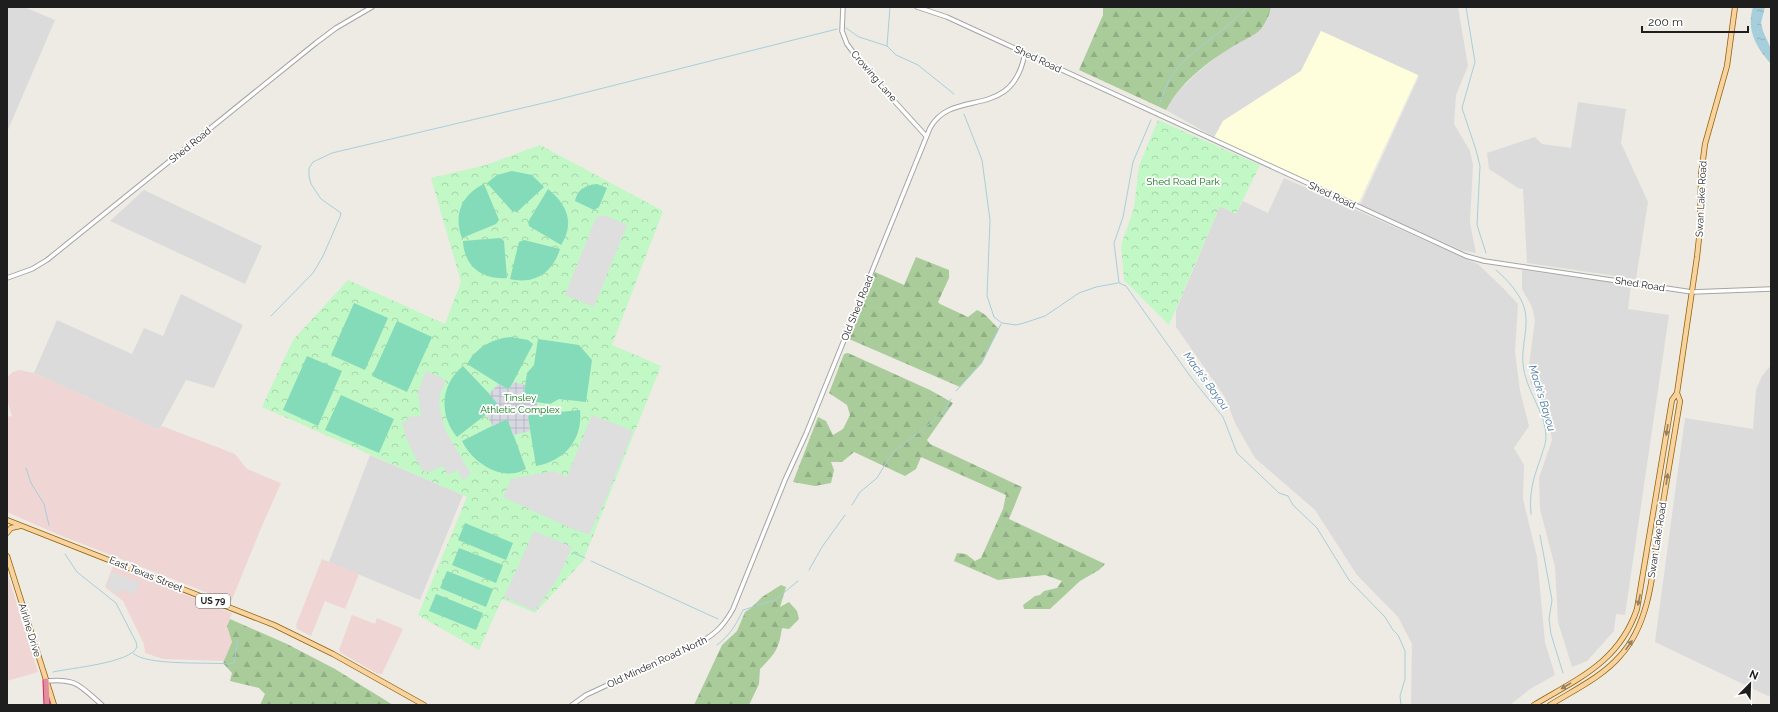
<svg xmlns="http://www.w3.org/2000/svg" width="1778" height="712" font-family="Raleway,sans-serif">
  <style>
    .residential { fill: #dcdbdb }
    .commercial { fill: #efd5d3 }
    .education { fill: #fefedd }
    .forest { fill: url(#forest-firs) }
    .park { fill: url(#park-crowns) }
    .pitch { fill: #84dbb9 }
    .parking { fill: #dedede }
    .plaza { fill: url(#plaza-grid) }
    .water { fill: url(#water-ripples) }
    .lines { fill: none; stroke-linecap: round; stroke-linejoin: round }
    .stream { stroke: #a6cfdb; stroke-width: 1 }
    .minor-casing { stroke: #a5a5a5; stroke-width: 5.5 }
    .major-casing { stroke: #926305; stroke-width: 6 }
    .highway-casing { stroke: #d32a64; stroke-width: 7 }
    .minor { stroke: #fff; stroke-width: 3.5 }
    .major { stroke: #f8d29f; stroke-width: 4.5 }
    .highway { stroke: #e38e9e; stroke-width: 5 }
    .oneway { fill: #968165 }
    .labels { text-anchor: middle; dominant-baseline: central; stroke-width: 3.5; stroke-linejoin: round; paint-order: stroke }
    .shield { fill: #fff; stroke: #626262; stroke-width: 1 }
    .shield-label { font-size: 9px; font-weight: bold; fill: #1e1e1e }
    .street-label { font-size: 10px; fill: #1e1e1e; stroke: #fff }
    .park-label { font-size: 10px; fill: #0f7818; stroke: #fff }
    .water-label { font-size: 11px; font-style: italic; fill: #4a77a2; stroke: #fff }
  </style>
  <defs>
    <pattern id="forest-firs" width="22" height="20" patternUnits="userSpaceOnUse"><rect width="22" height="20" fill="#a9cc9a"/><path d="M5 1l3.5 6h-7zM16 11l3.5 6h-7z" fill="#91af84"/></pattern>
    <pattern id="park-crowns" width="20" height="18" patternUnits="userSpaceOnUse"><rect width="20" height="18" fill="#c2f7c6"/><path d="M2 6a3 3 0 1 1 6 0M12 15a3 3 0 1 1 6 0" fill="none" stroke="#a6d3aa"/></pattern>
    <pattern id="plaza-grid" width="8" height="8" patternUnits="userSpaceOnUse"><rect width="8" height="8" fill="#d8d8e4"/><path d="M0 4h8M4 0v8" fill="none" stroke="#b9b9c3"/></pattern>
    <pattern id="water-ripples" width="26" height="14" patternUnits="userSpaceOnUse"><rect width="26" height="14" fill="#a6cfdb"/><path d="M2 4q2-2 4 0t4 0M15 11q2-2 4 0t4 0" fill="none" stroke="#8eb1bc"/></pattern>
  </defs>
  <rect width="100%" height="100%" fill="#eeebe4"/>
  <path class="residential" d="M 7,7 L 24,7 L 55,20 L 7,132 Z
    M 1271,7 L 1458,7 L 1468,66 L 1456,95 L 1454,124 L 1470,151 L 1473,165 L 1470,223 L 1476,253 L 1461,250 L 1360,205 L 1419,76 L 1321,31 L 1301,71 L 1223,121 L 1214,137 L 1166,110 L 1173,96 L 1198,72 L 1224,51 L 1260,30 L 1270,13 Z
    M 1578,102 L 1626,109 L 1621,143 L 1648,202 L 1636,279 L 1527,263 L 1523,189 L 1518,188 L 1489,169 L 1487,153 L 1535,137 L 1542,144 L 1571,148 Z
    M 1284,178 L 1478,264 L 1503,288 L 1518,304 L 1515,352 L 1520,391 L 1529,426 L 1514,448 L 1524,465 L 1523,499 L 1537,557 L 1545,642 L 1555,675 L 1530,689 L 1510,705 L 1411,705 L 1412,644 L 1398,617 L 1357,575 L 1315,510 L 1255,458 L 1235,423 L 1225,397 L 1176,327 L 1176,310 L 1220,206 L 1236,214 L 1243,201 L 1268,213 Z
    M 144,190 L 262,246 L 245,284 L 110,221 Z
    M 1522,270 L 1631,285 L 1628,309 L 1669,315 L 1625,615 L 1616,614 L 1614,631 L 1587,661 L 1572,667 L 1558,622 L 1555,567 L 1540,509 L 1539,478 L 1552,440 L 1550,428 L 1545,413 L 1530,382 L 1529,365 L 1535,320 L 1532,307 L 1522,289 Z
    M 181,294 L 243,325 L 214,388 L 186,380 L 159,430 L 34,373 L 57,320 L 132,354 L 144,328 L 163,336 Z
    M 1771,365 L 1771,695 L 1768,696 L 1655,642 L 1685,418 L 1753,429 L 1756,390 L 1762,376 Z
    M 370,455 L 463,495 L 420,600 L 329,562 Z"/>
  <path class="commercial" d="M 19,370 L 34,373 L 159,430 L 162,426 L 235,454 L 247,469 L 281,483 L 261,528 L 231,602 L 57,534 L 7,512 L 7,417 L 12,416 L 7,400 L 7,377 L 13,372 Z
    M 322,559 L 359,574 L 345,609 L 325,601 L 311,636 L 297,629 L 296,625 Z
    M 113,566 L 232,613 L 227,626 L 232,642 L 224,661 L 163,659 L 145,653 L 144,644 L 123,601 L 105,587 Z
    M 7,572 L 38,672 L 7,681 Z
    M 352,615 L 375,624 L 377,618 L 403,629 L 382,674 L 378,674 L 341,653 L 339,650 Z"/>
  <path class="education" d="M 1321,31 L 1418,75 L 1357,206 L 1213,140 L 1223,121 L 1301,71 Z"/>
  <path class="forest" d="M 1103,7 L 1271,7 C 1270,15 1265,23 1261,29 C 1256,35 1239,42 1232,47 C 1207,62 1179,84 1166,110 L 1079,70 L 1103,15 Z
    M 916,257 L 949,270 L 949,278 L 938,302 L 940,304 L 968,317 L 977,310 C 987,314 991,322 999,329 L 982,363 L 960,387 L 849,339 L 875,272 L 904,285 Z
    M 848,353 L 930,390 L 953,403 L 927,440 L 930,444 L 1022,487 L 1009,519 L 1105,564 L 1099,570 L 1080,581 L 1050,609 L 1024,609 L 1023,605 L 1035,596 L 1040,595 L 1044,591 L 1057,588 L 1062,581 L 1045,575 L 998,580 L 954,561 L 957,553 L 966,554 L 975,561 L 981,558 L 1003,509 L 1006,495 L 921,457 L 916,469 L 905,476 L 854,452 L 842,462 L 831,462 L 834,470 L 831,483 L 815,486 L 793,482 L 818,417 L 826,421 L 833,435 L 843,429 L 850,415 L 847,405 L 829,393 L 844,354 Z
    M 781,585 L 786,587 L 780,607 L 789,602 L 797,611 L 799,619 L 789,629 L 782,628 C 779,649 775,654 760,669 L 759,684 L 749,705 L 694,705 L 722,645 L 737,631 L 745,612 L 751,608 L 762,597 Z
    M 230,619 L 287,644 L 335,669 L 393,705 L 260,705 L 265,694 L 259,688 L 230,681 L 232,673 L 223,663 L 232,642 L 227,626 Z"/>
  <path class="park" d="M 1158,120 L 1260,165 L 1236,214 L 1220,206 L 1169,325 L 1124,280 L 1121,245 L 1134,208 L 1139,166 Z
    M 540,145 L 663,211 L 612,345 L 661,366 L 583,561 L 535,613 L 502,599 L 479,650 L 418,615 L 467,497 L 262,407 L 293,340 L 348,280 L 445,324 L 461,282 L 431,178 L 486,165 Z"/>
  <path class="pitch" d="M 512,171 L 532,175 L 544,187 L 517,212 L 512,211 L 487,183 L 497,175 Z
    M 484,184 L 499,220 L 496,224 L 462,238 C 453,215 462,194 484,184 Z
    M 597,184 L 607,188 L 599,207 L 594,210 L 575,201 C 577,190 585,185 597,184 Z
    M 548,189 C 567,204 575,223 561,245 L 529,226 L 528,222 Z
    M 500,238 L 504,241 L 507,278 C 482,280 464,266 463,241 Z
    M 524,240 L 560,249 C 553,272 535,285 510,279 L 519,242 Z
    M 354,303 L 388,318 L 365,370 L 331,355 Z
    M 397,321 L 432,337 L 407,392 L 372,376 Z
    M 511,337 L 528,340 L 533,344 L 510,388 L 507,389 L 467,364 C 477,347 492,339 511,337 Z
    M 538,339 L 579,345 L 592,360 L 586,402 L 559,399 L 550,404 L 529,401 L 524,394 L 527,373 L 534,365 Z
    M 307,356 L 342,371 L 318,426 L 283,410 Z
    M 463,366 L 498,403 L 497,406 L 457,437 C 439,415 440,385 463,366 Z
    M 341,395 L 394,419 L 379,453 L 325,430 Z
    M 580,410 C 583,440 564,461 536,466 L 528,417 L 529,415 Z
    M 506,419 L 508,420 L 526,469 C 502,483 472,462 462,441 Z
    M 465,523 L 513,543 L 506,560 L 458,540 Z
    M 459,548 L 503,565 L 496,583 L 452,565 Z
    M 447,571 L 493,589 L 486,607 L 440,588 Z
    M 436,594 L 483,613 L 476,630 L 429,611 Z"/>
  <path class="parking" d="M 604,215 L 627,225 L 594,307 L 565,295 L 596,218 Z
    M 426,371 L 446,380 L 440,394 L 439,406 L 445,430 L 471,474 L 463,480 L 457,470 L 448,475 L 443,466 L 429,472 L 424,472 L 418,463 L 406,438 L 402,422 L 408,421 L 407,417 L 421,416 L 418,391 Z
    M 592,415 L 633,431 L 607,496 L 589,535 L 578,530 L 577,531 L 503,497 L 511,479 L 554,471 L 567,477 Z
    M 534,531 L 572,547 L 558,578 L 535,611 L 504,597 Z
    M 112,572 L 140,583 L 135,595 L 122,589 L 119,596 L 107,586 Z"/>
  <path class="plaza" d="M 514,382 L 525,385 L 524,394 L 529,401 L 537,402 L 537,414 L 529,415 L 528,417 L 530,431 L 513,435 L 508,420 L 505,420 L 493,426 L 486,414 L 497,406 L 497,403 L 489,394 L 498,384 L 507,389 L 510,388 Z"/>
  <path class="water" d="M 1753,7 L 1765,7 L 1761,23 L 1763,31 L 1771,49 L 1771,64 C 1756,47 1746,30 1753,7 Z"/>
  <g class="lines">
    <path class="stream" d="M 1466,7 L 1475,62 L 1462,108 L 1476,150 L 1480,166 L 1477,225 L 1486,253
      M 846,28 L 859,37 L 887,46 L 896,55 L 918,65 L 954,94
      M 887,46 L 890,7
      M 1160,103 C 1164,90 1171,73 1182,63 C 1202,43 1228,29 1247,7
      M 964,114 L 982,160 L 990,220 L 987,296 L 994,317 L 1002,323 L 1016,325 L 1024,323 L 1045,316 L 1079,293 L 1096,287 L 1118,283
      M 1151,120 L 1133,162 L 1123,217 L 1114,243 L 1119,283 L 1126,286 L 1190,376 L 1223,417 L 1237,453 L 1279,493 L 1288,496 L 1293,505 L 1317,528 L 1349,580 L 1385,617 L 1393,630 L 1398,635 L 1405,651 L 1405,679 L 1400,696 L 1401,705
      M 1496,270 C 1507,279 1520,294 1524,307 C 1530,325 1521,346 1523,364 C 1525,390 1546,412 1546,437 C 1546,444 1542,453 1540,460 C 1533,479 1529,494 1531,514
      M 271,316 L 313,273 L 323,256 L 340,217 L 341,213 L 321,199 L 311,184 L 309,176 L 309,168 L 313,162 L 332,153 L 552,101 L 837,29
      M 956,391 L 981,363 L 1001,324
      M 26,468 L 31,483 L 44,504 L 49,525
      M 852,505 L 860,492 L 877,478 L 892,453 L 932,422 L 943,412 L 951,399
      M 1540,535 L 1552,600 L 1549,619 L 1551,634 L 1563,673
      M 574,553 L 585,558
      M 591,561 L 718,619
      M 809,570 L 822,547 L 845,515
      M 717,645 C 730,635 736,625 743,610 L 775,600 L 798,581
      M 133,653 C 144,666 210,662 229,664 L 234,663 L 238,640
      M 53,672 C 70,668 131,663 137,647 L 136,642 L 116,603 L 77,572 L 65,554"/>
    <defs>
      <path id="minor" d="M 843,7 L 842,31 L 847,44 L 868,72 L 926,136
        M 917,7 L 947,17 L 1466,256 L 1484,261 L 1692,292 L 1771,289
        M 7,278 L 32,269 L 47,260 L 316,43 L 336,28 L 372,7
        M 46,681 C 77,678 80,686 102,705
        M 572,705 L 586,695 L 704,640 C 718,632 725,623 733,609 L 785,480 L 806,434 L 930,128 C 953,86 1012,123 1025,53"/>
      <path id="major" d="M 7,520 L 274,625 L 333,654 L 424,705
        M 7,533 L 11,528 L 20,526
        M 7,556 L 54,705
        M 1534,705 C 1579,678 1619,662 1637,609 L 1672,400 L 1677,393 L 1697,257 L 1700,229 L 1701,175 L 1705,144 L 1727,66 L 1735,7
        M 1550,705 C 1574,690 1602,677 1620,656 C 1652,621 1653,566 1660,521 C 1667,481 1673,441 1680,401 L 1677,393"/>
      <path id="highway" d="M 46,681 L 47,705"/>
    </defs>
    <use href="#minor" class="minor-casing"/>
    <use href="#major" class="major-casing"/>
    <use href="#highway" class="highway-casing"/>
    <use href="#minor" class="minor"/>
    <use href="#major" class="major"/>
    <use href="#highway" class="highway"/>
  </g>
  <defs><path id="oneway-solid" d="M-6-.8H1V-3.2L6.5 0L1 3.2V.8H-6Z"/></defs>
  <g class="oneway">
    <use href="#oneway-solid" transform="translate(1667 430) rotate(99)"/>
    <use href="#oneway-solid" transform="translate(1667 479) rotate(-81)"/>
    <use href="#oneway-solid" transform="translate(1639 600) rotate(102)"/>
    <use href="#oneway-solid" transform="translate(1629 645) rotate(-55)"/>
    <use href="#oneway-solid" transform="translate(1566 686) rotate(149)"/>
  </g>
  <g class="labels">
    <rect class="shield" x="196" y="594" width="34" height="14" rx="3"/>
    <g class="shield-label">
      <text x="213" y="601">US 79</text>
    </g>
    <g class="street-label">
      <text transform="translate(1038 59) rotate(25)">Shed Road</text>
      <text transform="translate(874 76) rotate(49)">Crowing Lane</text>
      <text transform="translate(190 145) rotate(-39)">Shed Road</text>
      <text transform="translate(1332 195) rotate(25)">Shed Road</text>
      <text transform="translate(1701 199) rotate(-87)">Swan Lake Road</text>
      <text transform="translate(1640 284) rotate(9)">Shed Road</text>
      <text transform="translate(857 308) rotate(-68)">Old Shed Road</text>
      <text transform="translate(1657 540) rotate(-81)">Swan Lake Road</text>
      <text transform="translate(146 574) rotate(22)">East Texas Street</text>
      <text transform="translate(30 630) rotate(73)">Airline Drive</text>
      <text transform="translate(657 662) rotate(-25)">Old Minden Road North</text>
    </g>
    <g class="park-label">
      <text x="1183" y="181">Shed Road Park</text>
      <text x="520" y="397">Tinsley<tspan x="520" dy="12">Athletic Complex</tspan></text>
    </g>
    <g class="water-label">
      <text transform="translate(1206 381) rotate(54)">Mack's Bayou</text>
      <text transform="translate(1542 398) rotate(73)">Mack's Bayou</text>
    </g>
  </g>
  <rect width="1778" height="712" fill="none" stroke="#1e1e1e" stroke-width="16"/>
  <g transform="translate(1750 684) rotate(23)" stroke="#ffffff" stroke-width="3" paint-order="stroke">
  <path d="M0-3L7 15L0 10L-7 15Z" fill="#1e1e1e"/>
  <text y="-6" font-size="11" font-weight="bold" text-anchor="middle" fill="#1e1e1e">N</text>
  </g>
  <path d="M1642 26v6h106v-6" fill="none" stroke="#1e1e1e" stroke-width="2"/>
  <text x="1648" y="26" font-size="12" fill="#1e1e1e" stroke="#ffffff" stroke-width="3" paint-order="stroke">200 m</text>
</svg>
